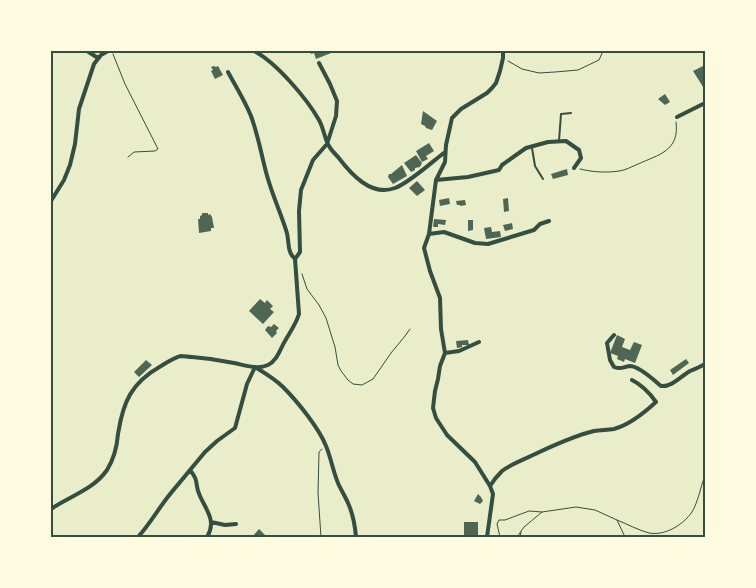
<svg xmlns="http://www.w3.org/2000/svg" width="756" height="588" font-family="Helvetica,sans-serif">
  <style>
    .building { fill: #4f6655 }
    .lines { fill: none; stroke-linecap: round; stroke-linejoin: round }
    .path { stroke: #344e41; stroke-width: 1 }
    .service { stroke: #344e41; stroke-width: 2 }
    .minor { stroke: #344e41; stroke-width: 4 }
    .neatline { fill: none; stroke: #344e41; stroke-width: 2 }
  </style>
  <rect width="100%" height="100%" fill="#e9edc9"/>
  <path class="building" d="M 310,51 L 330,51 L 331,53 L 316,59 L 314,53 L 311,54 Z
    M 705,65 L 705,90 L 693,71 Z
    M 214,66 L 216,67 L 218,66 L 223,75 L 215,79 L 211,71 L 213,70 L 211,67 Z
    M 665,94 L 670,102 L 665,105 L 658,99 Z
    M 423,111 L 437,121 L 432,130 L 426,128 L 425,126 L 421,124 Z
    M 429,143 L 434,151 L 426,156 L 428,159 L 422,162 L 416,151 Z
    M 416,155 L 422,163 L 420,167 L 415,168 L 415,170 L 411,172 L 404,163 Z
    M 402,165 L 407,176 L 393,184 L 388,177 L 389,174 L 391,174 Z
    M 567,169 L 568,175 L 553,179 L 551,174 Z
    M 417,181 L 425,190 L 417,196 L 409,188 Z
    M 449,198 L 450,204 L 440,206 L 439,200 Z
    M 508,198 L 509,211 L 504,212 L 503,199 Z
    M 465,200 L 466,205 L 460,206 L 460,205 L 457,205 L 456,201 Z
    M 202,213 L 208,213 L 208,215 L 210,214 L 212,217 L 214,228 L 211,228 L 211,231 L 199,233 L 198,219 L 200,219 L 200,216 L 202,215 Z
    M 434,219 L 446,220 L 445,225 L 438,224 L 438,227 L 433,227 Z
    M 468,220 L 473,220 L 473,230 L 468,231 Z
    M 512,223 L 513,229 L 505,231 L 503,225 Z
    M 491,227 L 492,232 L 500,231 L 501,237 L 486,239 L 484,228 Z
    M 260,299 L 265,303 L 267,300 L 273,306 L 270,309 L 274,312 L 263,324 L 249,311 Z
    M 274,324 L 279,328 L 276,331 L 277,333 L 272,338 L 265,330 L 268,326 L 271,327 Z
    M 617,335 L 625,339 L 622,347 L 630,350 L 634,342 L 642,345 L 635,363 L 625,359 L 624,362 L 617,359 L 618,356 L 610,353 Z
    M 468,340 L 469,345 L 462,345 L 462,347 L 457,348 L 456,341 Z
    M 686,359 L 689,363 L 673,375 L 670,370 Z
    M 146,360 L 152,365 L 139,377 L 134,372 Z
    M 478,494 L 481,497 L 483,501 L 480,504 L 474,501 Z
    M 464,522 L 478,522 L 478,535 L 464,535 Z
    M 259,529 L 267,537 L 254,537 L 253,536 Z"/>
  <g class="lines">
    <path class="path" d="M 113,54 L 125,84 L 158,149 L 155,151 L 134,152 L 128,157
      M 508,61 L 522,69 L 539,73 L 555,72 L 578,70 L 599,60 L 603,51
      M 580,169 C 592,172 606,173 619,171 C 626,170 631,167 638,164 C 658,155 680,151 676,122
      M 302,274 L 307,289 L 319,305 L 326,318 L 335,347 L 338,365 L 341,371 L 348,380 L 353,384 L 362,385 L 373,379 L 391,353 L 405,336 L 410,329
      M 617,520 C 627,524 638,530 649,533 C 665,536 683,525 692,512 C 698,502 701,486 705,475
      M 321,537 L 318,493 L 319,452 L 322,449
      M 500,537 L 497,524 L 499,520 L 505,520 L 529,511 L 542,512
      M 517,537 L 524,527 L 542,512 L 576,507 L 595,510 L 617,520 L 625,537
      M 520,537 L 521,532"/>
    <path class="service" d="M 559,141 L 561,114 L 571,113
      M 532,148 L 535,166 L 543,179"/>
    <path class="minor" d="M 87,51 L 98,58
      M 254,51 C 276,62 307,99 319,120 C 323,127 324,135 327,142 C 329,148 334,153 338,157 C 351,174 371,197 395,188 C 409,183 432,162 445,152
      M 228,72 C 236,87 245,101 251,116 C 258,135 261,153 266,172 C 271,192 280,211 286,230 C 290,241 286,251 295,259
      M 677,117 L 705,103
      M 436,180 L 468,177 L 499,170 L 502,165 L 526,148 L 548,142 L 566,141 L 579,150 L 581,158 L 574,168
      M 51,201 L 64,180 L 70,165 L 75,144 L 79,109 L 94,64 L 101,55 L 108,51
      M 429,234 L 444,232 L 475,243 L 488,244 L 534,230 L 540,224 L 549,221
      M 614,335 L 607,343 L 610,360 L 614,367 C 622,370 622,367 630,366 C 639,366 654,380 661,386 C 672,387 680,377 690,371 C 695,369 700,367 705,364
      M 445,353 L 459,351 L 479,342
      M 490,486 C 493,481 497,476 502,471 C 511,464 523,460 533,455 C 552,446 573,436 594,431 C 601,430 607,430 614,429 C 629,425 644,413 656,402 C 649,392 642,385 632,380
      M 51,509 C 70,496 93,490 107,470 C 114,459 117,446 118,434 C 123,402 131,383 161,366 C 166,363 175,357 181,356 C 184,356 189,357 192,357 C 206,358 220,360 234,363 C 244,365 257,370 268,365 C 277,361 280,349 285,341 C 290,332 296,324 299,314 L 295,259 L 300,252 L 299,211 L 301,190 L 313,160 L 327,144 L 336,116 L 337,101 L 330,84 L 319,63
      M 211,522 L 225,525 L 236,524
      M 138,537 C 149,525 157,511 167,498 C 174,489 182,480 190,470
      M 207,537 C 217,521 206,510 200,496 C 194,484 200,482 190,470 L 205,452 L 217,441 L 235,428 L 247,384 L 255,367 C 265,373 275,379 283,387 C 297,401 319,428 326,446 C 331,458 333,471 338,483 C 341,490 345,496 348,503 C 353,514 355,525 356,537
      M 487,537 L 493,494 L 490,486 L 475,462 L 447,435 L 436,418 L 433,408 L 435,391 L 438,379 L 440,366 L 445,353 L 441,329 L 440,298 L 430,271 L 424,248 L 429,234 L 436,180 L 445,162 L 446,145 L 452,118 L 461,109 L 487,93 L 492,88 L 496,83 L 500,71 L 503,58 L 503,51"/>
  </g>
  <rect width="756" height="588" fill="none" stroke="#fefae0" stroke-width="105"/>
  <rect x="52" y="52" width="652" height="484" class="neatline"/>
</svg>
